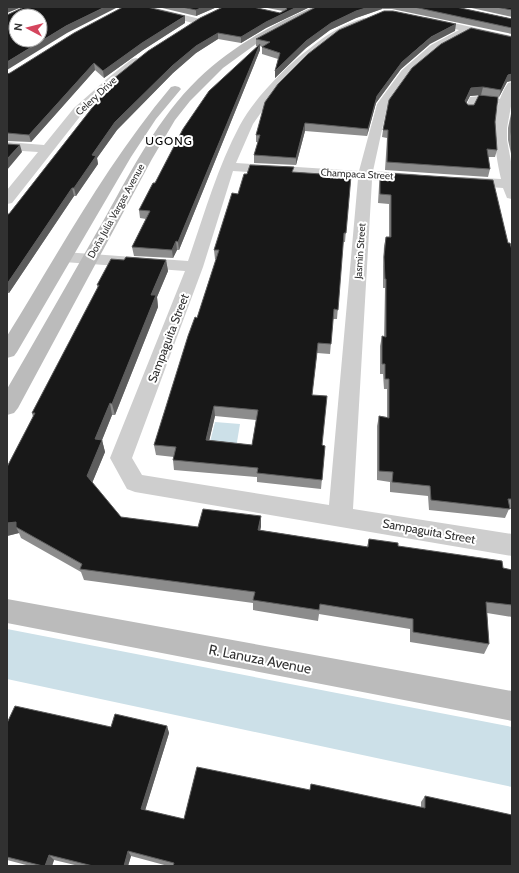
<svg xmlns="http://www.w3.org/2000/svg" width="519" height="873" font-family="Cabin,sans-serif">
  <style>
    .water { fill: #cce0e8 }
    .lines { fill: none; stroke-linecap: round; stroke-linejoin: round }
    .river { fill: #cce0e8; fill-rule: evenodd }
    .lane { fill: #cecece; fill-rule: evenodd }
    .street { fill: #cecece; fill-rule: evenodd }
    .secondary { fill: #bbb; fill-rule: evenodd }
    .wall { fill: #8c8c8c; fill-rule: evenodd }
    .shaded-wall { fill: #5d5d5d }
    .building { fill: #181818; stroke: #5d5d5d; fill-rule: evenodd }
    .labels { text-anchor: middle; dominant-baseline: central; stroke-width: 4; stroke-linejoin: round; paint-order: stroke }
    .far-street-label { font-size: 10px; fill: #313131; stroke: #fff }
    .far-quarter-label { font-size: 12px; letter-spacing: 1px; fill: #000; stroke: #fff }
    .street-label { font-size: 12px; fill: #313131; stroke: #fff }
    .near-street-label { font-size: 14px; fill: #313131; stroke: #fff }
  </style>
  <rect width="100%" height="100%" fill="#fff"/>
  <path class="water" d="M 215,422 L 240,424 L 236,448 L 209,446 Z"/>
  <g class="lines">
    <path class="river" d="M 7,629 L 512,727 L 512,787 L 7,679 Z"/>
    <path class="lane" d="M 481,96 L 506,100 L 510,102 L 506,104 L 476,101 L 472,111 L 466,111 L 465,109 L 470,97 Z"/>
    <path class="street" d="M 137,7 L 152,7 L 200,19 L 202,21 L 197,24 L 138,9 Z
      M 426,17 L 512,36 L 512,42 L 469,32 L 439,49 L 410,74 L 387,107 L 373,171 L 415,174 L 420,175 L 422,178 L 420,181 L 415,182 L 372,180 L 353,509 L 512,534 L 512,556 L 135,492 L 127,489 L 110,458 L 185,271 L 64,262 L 58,261 L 56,257 L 58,253 L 64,252 L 188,261 C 204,215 217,168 240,125 C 254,99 285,67 309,49 C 326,35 343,24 364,18 L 369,21 L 367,23 L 338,35 L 307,60 L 277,90 L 253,124 L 236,163 L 359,171 L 377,104 L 402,70 L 431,45 L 459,30 L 423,22 L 421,20 ZM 233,171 L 358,179 L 329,505 L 142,475 L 132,458 L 203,267 Z
      M 136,58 L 140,59 L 141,61 L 140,63 L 116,82 L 82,114 L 12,203 L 7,204 L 7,190 L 38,152 L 7,150 L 7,142 L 44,145 L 74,108 L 108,78 L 132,59 Z
      M 512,82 L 512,101 L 507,128 L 507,140 L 512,167 L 512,199 L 507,198 L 503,188 L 463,185 L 458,184 L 456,181 L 458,178 L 463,177 L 501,179 C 494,148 489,111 508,83 Z"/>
    <path class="secondary" d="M 313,7 L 324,7 L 260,41 L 223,68 L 190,101 L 175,120 L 152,159 L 18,408 L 14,413 L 7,415 L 7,389 C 40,332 73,274 106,216 C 133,168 158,118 198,79 C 231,47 271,25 313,7 Z
      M 175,86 L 179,87 L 181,89 L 156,119 L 131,157 L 17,352 L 14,356 L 7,358 L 7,336 C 59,252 107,163 171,87 Z
      M 7,599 L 512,691 L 512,721 L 7,623 Z"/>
  </g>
  <path class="wall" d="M 158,7 L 217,7 L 196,16 Z
    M 223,7 L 280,13 L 283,11 L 262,7 L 310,7 L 266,28 L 241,43 L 218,39 L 196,53 L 173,73 L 117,130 L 97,158 L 98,164 L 76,196 L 74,196 L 9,293 L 7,293 L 7,214 L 9,214 L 113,81 L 113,79 Z
    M 316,7 L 456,7 L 512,19 L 512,34 L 392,9 L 382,9 L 356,18 L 330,30 L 306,48 L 275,78 L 275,71 L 278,59 L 262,54 L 262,47 L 260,46 L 260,50 L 179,250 L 177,250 L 173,258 L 134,256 L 132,247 L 146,219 L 140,218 L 139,210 L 155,183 L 258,46 L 256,46 L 256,39 Z
    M 467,7 L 512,7 L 512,17 Z
    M 185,23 L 143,50 L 104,78 L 95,70 L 31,142 L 7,141 L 7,74 Z
    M 455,31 L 430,44 L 401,69 L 376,103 L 367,136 L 305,131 L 296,165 L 254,163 L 254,155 L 258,142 L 256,142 L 256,135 Z
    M 512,37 L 507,82 L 499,97 L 481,95 L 470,96 L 466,103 L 468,105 L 495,122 L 497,150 L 495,157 L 488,157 L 490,169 L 488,177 L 385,170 L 387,138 L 382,137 L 383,130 Z
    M 512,109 L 512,158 L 508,140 L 508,128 Z
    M 293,172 L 351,176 L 345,242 L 343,242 L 337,319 L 333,319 L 330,354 L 317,353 L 312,395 L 322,445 L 325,446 L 321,489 L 257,482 L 257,477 L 174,470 L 173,460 L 174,457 L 156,455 L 154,445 L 197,318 L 216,259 L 215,259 L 214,250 L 238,194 ZM 215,416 L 256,420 L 252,445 L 209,440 Z
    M 386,173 L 508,243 L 512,250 L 512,509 L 509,509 L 505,518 L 429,510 L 428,496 L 390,492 L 390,482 L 377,480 L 377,426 L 379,416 L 387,417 L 387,389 L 384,389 L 383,374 L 380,374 L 380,346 L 382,336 L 384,337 L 385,288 L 383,288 L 383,267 L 384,246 L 386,237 L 389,237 L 389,204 L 378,203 L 379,186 L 380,177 L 386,177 Z
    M 124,260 L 166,260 L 168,271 L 157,297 L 158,307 L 115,415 L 112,415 L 102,440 L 105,452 L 92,483 L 121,517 L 198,527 L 261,516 L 260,530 L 367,547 L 369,539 L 398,546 L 512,570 L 512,617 L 487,613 L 489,644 L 484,654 L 410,642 L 410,629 L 319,614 L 318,621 L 253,610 L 253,603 L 84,580 L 81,572 L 21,538 L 19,533 L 7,536 L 7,467 L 33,417 L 32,413 L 98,288 L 97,285 Z
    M 7,723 L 111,727 L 167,726 L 169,733 L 145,810 L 184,819 L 310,790 L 311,784 L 421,808 L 421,802 L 425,796 L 512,866 L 168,866 L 131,856 L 128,866 L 79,866 L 54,860 L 52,866 L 30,866 L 7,860 Z"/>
  <path class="shaded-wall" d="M 7,7 L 22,7 L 7,13 Z
    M 105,7 L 118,7 L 67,33 L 7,70 L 7,62 L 66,26 Z
    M 203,7 L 217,7 L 196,16 L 196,10 Z
    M 297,7 L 310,7 L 266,28 L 241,43 L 241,37 L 266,22 Z
    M 369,7 L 382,7 L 382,9 L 356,18 L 330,30 L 306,48 L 275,78 L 275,71 L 306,41 L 331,23 L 356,11 Z
    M 185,16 L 185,23 L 143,50 L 104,78 L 103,71 L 142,43 Z
    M 456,24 L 455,31 L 430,44 L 401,69 L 376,103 L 367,136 L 368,129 L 377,96 L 402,62 L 431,37 Z
    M 218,33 L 218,39 L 196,53 L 173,73 L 117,130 L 97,158 L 98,164 L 76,196 L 74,188 L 92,155 L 115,122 L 172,66 L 196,46 Z
    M 260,44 L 260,50 L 179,250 L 178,242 Z
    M 94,63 L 95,70 L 31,142 L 29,135 Z
    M 512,74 L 512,81 L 507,82 L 499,97 L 501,90 L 508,75 Z
    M 483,87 L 481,95 L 470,96 L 464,108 L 465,101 L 471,88 Z
    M 305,123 L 305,131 L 296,165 L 296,158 Z
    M 20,145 L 22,152 L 7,170 L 7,159 Z
    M 72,188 L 74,196 L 9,293 L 7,287 L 7,284 Z
    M 176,241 L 177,250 L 173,258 L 172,250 Z
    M 166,260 L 168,271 L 157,297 L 158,307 L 115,415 L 112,404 L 151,295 Z
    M 110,403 L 112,415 L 102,440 L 105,452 L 90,488 L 87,476 L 95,439 Z
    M 214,406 L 215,416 L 207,450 L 206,440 Z
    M 261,516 L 261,527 L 258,541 L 258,530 Z
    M 16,522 L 16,527 L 19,533 L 7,536 L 7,523 Z
    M 167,726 L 169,733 L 144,814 L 141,809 Z
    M 128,851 L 131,856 L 128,866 L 124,866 Z
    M 49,855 L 54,860 L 52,866 L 45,866 Z"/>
  <path class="building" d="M 24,7 L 105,7 L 66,26 L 7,62 L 7,15 ZM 16,16 L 40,16 L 40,40 L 16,40 Z
    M 123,7 L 147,7 L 185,16 L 142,43 L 103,71 L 94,63 L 29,135 L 7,133 L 7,74 L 10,73 L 74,33 Z
    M 182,7 L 203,7 L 196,10 Z
    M 223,7 L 253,7 L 280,13 L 287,9 L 285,7 L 297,7 L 266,22 L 241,37 L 218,33 L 196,46 L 172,66 L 115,122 L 92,155 L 96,156 L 74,188 L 72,188 L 7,284 L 7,214 L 9,214 L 114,80 L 113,79 L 148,51 L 200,18 Z
    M 316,7 L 369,7 L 356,11 L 331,23 L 306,41 L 275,71 L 280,53 L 262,47 L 270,42 L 256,39 Z
    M 414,7 L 456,7 L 512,19 L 512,28 Z
    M 496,7 L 512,7 L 512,10 Z
    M 384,11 L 393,11 L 456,24 L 431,37 L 402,62 L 377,96 L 368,129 L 305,123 L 296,158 L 254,155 L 260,135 L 256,135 L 265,102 L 278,84 L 308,54 L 339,30 Z
    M 471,28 L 512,37 L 512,74 L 508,75 L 501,90 L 483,87 L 471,88 L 465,101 L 468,105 L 474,105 L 479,95 L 498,97 L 495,122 L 497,150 L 487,149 L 490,169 L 387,162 L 388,130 L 383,130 L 389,100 L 412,68 L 441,44 Z
    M 260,44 L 178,242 L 176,241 L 172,250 L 132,247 L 150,211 L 139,210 L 153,183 L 155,183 L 183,129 L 209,91 Z
    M 512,112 L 512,140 L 511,132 L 511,121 Z
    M 7,144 L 20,145 L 7,159 Z
    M 250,165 L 294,167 L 292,172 L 351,176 L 346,233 L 344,233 L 338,310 L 334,309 L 331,344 L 318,343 L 312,395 L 327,396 L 322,445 L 325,446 L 322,480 L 257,473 L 258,468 L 173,460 L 176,447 L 154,445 L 188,336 L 195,317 L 197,318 L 219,250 L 214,250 L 232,193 L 238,194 L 244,174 L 247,174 ZM 214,406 L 258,410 L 252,445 L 206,440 Z
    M 386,173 L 493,180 L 508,243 L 510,243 L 512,250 L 512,499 L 508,499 L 510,509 L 431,500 L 430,486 L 392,482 L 393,472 L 379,471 L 379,416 L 389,418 L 389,379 L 385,379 L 385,364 L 382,364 L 382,336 L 386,337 L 386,279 L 385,279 L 384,257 L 386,237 L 391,237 L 391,195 L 380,194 L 380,177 L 386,177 Z
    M 126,257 L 166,260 L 151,295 L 156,295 L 112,404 L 110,403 L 95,439 L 102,440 L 87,476 L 121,517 L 198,527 L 203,509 L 261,516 L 258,530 L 368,547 L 369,539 L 398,543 L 398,546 L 502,561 L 503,568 L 512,570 L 512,605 L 486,602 L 489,644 L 413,632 L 413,619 L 320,604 L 319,610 L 253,600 L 255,592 L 80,569 L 82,564 L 16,527 L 16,522 L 7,523 L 7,467 L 35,413 L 32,413 L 99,285 L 97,285 L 111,259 L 124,260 Z
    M 15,706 L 111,727 L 115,714 L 167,726 L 141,809 L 184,819 L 197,767 L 310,790 L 311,784 L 425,808 L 425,796 L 512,815 L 512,866 L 173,866 L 174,863 L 128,851 L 124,866 L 93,866 L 49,855 L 45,866 L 43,866 L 7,857 L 7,723 Z"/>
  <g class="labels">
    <g class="far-street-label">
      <text transform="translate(96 96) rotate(-43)">Celery Drive</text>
      <text transform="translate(357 174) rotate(3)">Champaca Street</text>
      <text transform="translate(116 211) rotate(-61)">Doña Julia Vargas Avenue</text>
      <text transform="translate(360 251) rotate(-86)">Jasmin Street</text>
    </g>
    <g class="far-quarter-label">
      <text x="169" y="140">UGONG</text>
    </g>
    <g class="street-label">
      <text transform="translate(168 338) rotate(-69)">Sampaguita Street</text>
      <text transform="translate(429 531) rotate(10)">Sampaguita Street</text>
    </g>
    <g class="near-street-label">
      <text transform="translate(260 659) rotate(11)">R. Lanuza Avenue</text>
    </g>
  </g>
  <rect width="519" height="873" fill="none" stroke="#313131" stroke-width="16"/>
  <g transform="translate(28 28) rotate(277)"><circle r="19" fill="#ffffff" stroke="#adadad"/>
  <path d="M0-3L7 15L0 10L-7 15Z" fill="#d5455e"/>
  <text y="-6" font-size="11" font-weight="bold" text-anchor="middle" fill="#313131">N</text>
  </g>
</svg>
